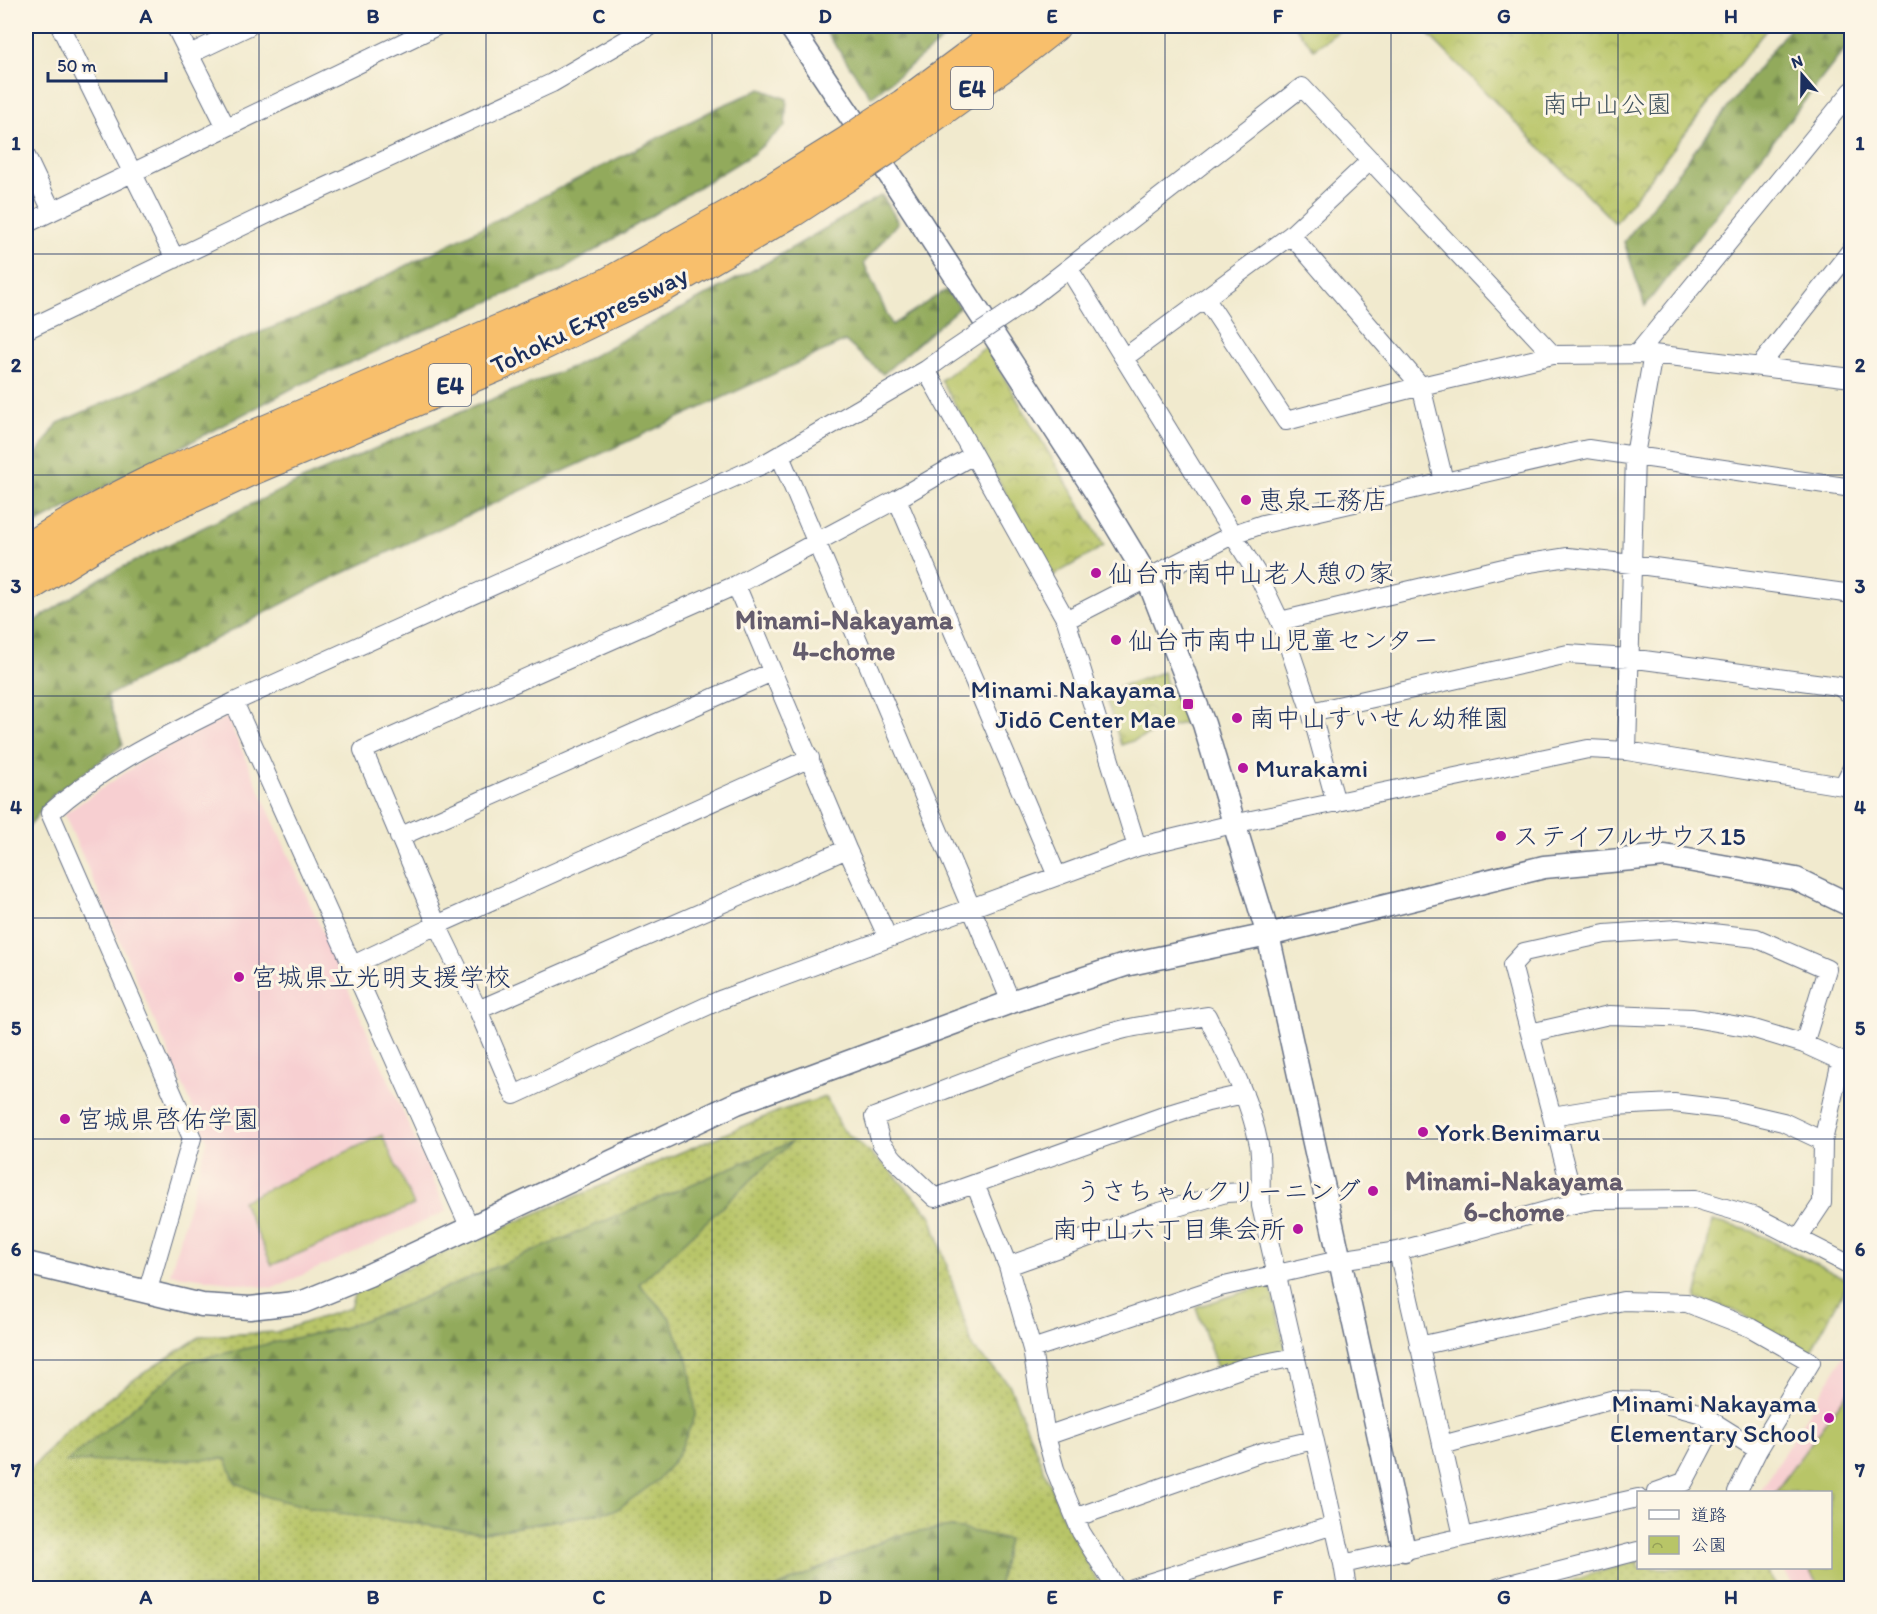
<svg xmlns="http://www.w3.org/2000/svg" width="1877" height="1614" font-family="Itim,'Klee One',sans-serif">
  <style>
    .built { fill: #f7cfd1 }
    .grass { fill: url(#grass-dots); stroke: #6a7a62; stroke-width: 1.5 }
    .forest { fill: url(#forest-firs); stroke: #566c5d; stroke-width: 1.5 }
    .park { fill: url(#park-crowns); stroke: #6a7a62; stroke-width: 1.5 }
    .pitch { fill: #b8c567; stroke: #6a7a62; stroke-width: 1.5 }
    .lines { fill: none; stroke-linecap: round; stroke-linejoin: round }
    .minor-casing { stroke: #667085; stroke-width: 20 }
    .tertiary-casing { stroke: #667085; stroke-width: 25 }
    .motorway-casing { stroke: #667085; stroke-width: 34 }
    .minor { stroke: #fff; stroke-width: 18 }
    .tertiary { stroke: #fff; stroke-width: 22 }
    .motorway { stroke: #f8bf6c; stroke-width: 32 }
    .minor-bridge-casing { stroke: #667085; stroke-width: 20; stroke-linecap: butt }
    .motorway-bridge-casing { stroke: #667085; stroke-width: 34; stroke-linecap: butt }
    .minor-bridge { stroke: #fff; stroke-width: 18 }
    .motorway-bridge { stroke: #f8bf6c; stroke-width: 32 }
    .grid { fill: none; stroke: #1b2f5e; stroke-width: 1.5; stroke-opacity: 0.55 }
    .poi-dot { fill: #b5179e; stroke: #fcf5e5; stroke-width: 2 }
    .labels { text-anchor: middle; dominant-baseline: central; stroke-width: 6; stroke-linejoin: round; paint-order: stroke }
    .shield { fill: #fcf5e5; stroke: #5e6a86; stroke-width: 1.5 }
    .shield-label { font-size: 24px; font-weight: bold; fill: #1b2f5e }
    .park-label { font-size: 26px; fill: #425460; stroke: #fcf5e5 }
    .street-label { font-size: 26px; fill: #1b2f5e; stroke: #fcf5e5 }
    .poi-label { font-size: 26px; fill: #1b2f5e; stroke: #fcf5e5; text-anchor: start }
    .neighbourhood-label { font-size: 27px; font-weight: bold; fill: #645c6d; stroke: #fcf5e5 }
    .neatline { fill: none; stroke: #1b2f5e; stroke-width: 2 }
    .grid-label { font-size: 20px; text-anchor: middle; font-weight: bold; fill: #1b2f5e }
  </style>
  <defs>
    <pattern id="grass-dots" width="8" height="8" patternUnits="userSpaceOnUse" patternTransform="scale(1.5)"><rect width="8" height="8" fill="#b8c567"/><path d="M2 2h.1M6 6h.1" fill="none" stroke="#95a058" stroke-width="1.8" stroke-linecap="round"/></pattern>
    <pattern id="forest-firs" width="22" height="20" patternUnits="userSpaceOnUse" patternTransform="scale(1.5)"><rect width="22" height="20" fill="#92aa5c"/><path d="M5 1l3.5 6h-7zM16 11l3.5 6h-7z" fill="#768b4f"/></pattern>
    <pattern id="park-crowns" width="20" height="18" patternUnits="userSpaceOnUse" patternTransform="scale(1.5)"><rect width="20" height="18" fill="#b8c567"/><path d="M2 6a3 3 0 1 1 6 0M12 15a3 3 0 1 1 6 0" fill="none" stroke="#95a058"/></pattern>
  </defs>
  <rect width="100%" height="100%" fill="#fcf5e5"/>
  <filter id="ink" filterUnits="userSpaceOnUse"><feTurbulence type="fractalNoise" baseFrequency=".0167" numOctaves="2"/><feDisplacementMap in="SourceGraphic" scale="12" xChannelSelector="R" yChannelSelector="G"/><feConvolveMatrix kernelMatrix="1 2 1 2 8 2 1 2 1" color-interpolation-filters="sRGB"/></filter>
  <filter id="wash" filterUnits="userSpaceOnUse"><feTurbulence type="fractalNoise" baseFrequency=".008" numOctaves="4" result="noise"/><feDisplacementMap in="SourceGraphic" scale="24" xChannelSelector="R" yChannelSelector="G"/><feGaussianBlur stdDeviation="1.35" result="paint"/><feColorMatrix in="noise" values="0 0 0 0 0 0 0 0 0 0 0 0 0 0 0 0 0 1.4 0 .05"/><feComposite in="paint" operator="in"/></filter>
  <g filter="url(#wash)">
    <rect width="100%" height="100%" fill="#f1eace"/>
    <path class="built" d="M 227,717 L 447,1211 L 273,1288 L 170,1274 L 207,1140 L 64,814 L 141,762 Z
      M 1851,1344 L 1851,1588 L 1794,1588 L 1783,1568 L 1830,1568 L 1830,1492 L 1760,1492 Z"/>
    <path class="grass" d="M 826,1097 L 842,1129 L 890,1170 L 931,1216 L 973,1348 L 1009,1384 L 1065,1522 L 1101,1588 L 26,1588 L 26,1475 L 66,1430 L 136,1378 L 201,1336 L 276,1332 L 350,1308 L 356,1289 L 779,1111 Z
      M 1638,1561 L 1638,1568 L 1765,1568 L 1777,1588 L 1554,1588 L 1591,1574 Z"/>
    <path class="forest" d="M 822,26 L 960,26 L 871,97 Z
      M 1791,26 L 1851,26 L 1851,41 L 1645,306 L 1624,242 Z
      M 761,89 L 787,99 L 785,126 L 753,154 L 564,269 L 295,387 L 26,529 L 26,469 L 58,423 L 143,386 L 207,353 L 325,307 L 721,106 Z
      M 882,195 L 898,222 L 864,263 L 892,325 L 946,290 L 960,307 L 883,374 L 845,341 L 326,581 L 107,696 L 123,745 L 53,795 L 26,830 L 26,627 L 101,578 L 194,532 L 304,479 L 451,416 L 574,366 L 768,262 Z
      M 792,1142 L 639,1284 L 669,1317 L 689,1363 L 696,1414 L 678,1455 L 658,1480 L 616,1510 L 483,1533 L 325,1511 L 267,1497 L 235,1482 L 226,1459 L 66,1462 L 190,1361 L 345,1327 L 408,1304 Z
      M 951,1527 L 1008,1539 L 998,1588 L 775,1588 L 894,1536 Z"/>
    <path class="park" d="M 1294,26 L 1346,26 L 1314,49 Z
      M 1420,26 L 1769,26 L 1615,223 Z
      M 986,347 L 1104,546 L 1053,576 L 941,380 Z
      M 1163,672 L 1169,690 L 1178,701 L 1185,722 L 1121,745 L 1104,692 Z
      M 1712,1221 L 1752,1231 L 1849,1281 L 1810,1352 L 1733,1310 L 1696,1299 Z
      M 1270,1284 L 1286,1350 L 1218,1371 L 1196,1307 Z"/>
    <path class="pitch" d="M 382,1135 L 414,1205 L 272,1265 L 242,1201 Z
      M 1851,1388 L 1851,1588 L 1818,1588 L 1816,1580 L 1809,1568 L 1830,1568 L 1830,1492 L 1775,1492 Z"/>
  </g>
  <g filter="url(#ink)">
    <g class="lines">
      <defs>
        <path id="minor" d="M 60,26 L 175,259
          M 175,26 L 226,127
          M 190,54 L 249,26
          M 26,156 L 52,211
          M 26,224 L 437,26
          M 1291,235 L 1421,386 L 1444,481
          M 1069,269 L 1259,577 L 1280,621 L 1311,712 L 1336,803
          M 1205,298 L 1286,421 L 1421,386 L 1553,355 L 1653,354 L 1852,378
          M 1025,302 L 1302,87 L 1553,355
          M 26,330 L 276,210 L 552,83 L 650,26
          M 1637,354 L 1852,91
          M 1124,358 L 1291,235 L 1371,160
          M 1759,367 L 1852,249
          M 926,370 L 1066,620 L 1137,847
          M 973,455 L 897,499 L 736,585 L 363,750 L 437,925 L 478,1010 L 514,1095 L 720,1000 L 1137,847 L 1233,824 L 1588,749 L 1627,751 L 1843,786 L 1852,791
          M 780,456 L 1011,1002
          M 897,499 L 1057,876
          M 736,585 L 847,849 L 888,938
          M 1066,620 L 1234,534 L 1263,524 L 1588,449 L 1852,488
          M 1280,621 L 1516,565 L 1568,557 L 1632,564 L 1852,594
          M 234,702 L 470,1228
          M 1311,712 L 1568,654 L 1629,658 L 1838,686 L 1852,695
          M 1627,751 L 1635,455 L 1653,354
          M 1843,786 L 1852,768
          M 399,837 L 772,672
          M 353,965 L 437,925 L 810,758
          M 478,1010 L 847,849
          M 1530,1033 L 1609,1015 L 1693,1018 L 1751,1028 L 1804,1044 L 1841,1061 L 1823,1141 L 1822,1203 L 1798,1239
          M 1244,1094 L 1208,1102 L 1172,1113 L 935,1198 L 894,1159 L 881,1143 L 874,1117 C 957,1086 1039,1050 1125,1029 C 1152,1023 1180,1021 1207,1016 C 1228,1058 1250,1099 1259,1145 C 1262,1165 1260,1186 1261,1206 L 1343,1564 L 1347,1588
          M 1552,1116 L 1613,1106 L 1674,1103 L 1731,1110 L 1783,1122 L 1823,1141
          M 975,1184 L 1008,1266 L 1032,1349 L 1046,1436 L 1055,1469 L 1081,1532 L 1116,1588
          M 1575,1204 L 1512,965 L 1524,952 L 1605,934 L 1677,929 L 1756,938 L 1827,969 L 1804,1044
          M 1398,1251 L 1463,1536
          M 1008,1266 L 1156,1213 L 1226,1193 L 1260,1191
          M 147,1293 L 192,1138 L 50,813 C 103,765 170,734 234,702 L 764,464 L 926,370 L 948,354
          M 1419,1346 L 1623,1301 L 1687,1303 L 1751,1328 L 1811,1362 L 1758,1450 L 1737,1492
          M 1032,1349 L 1220,1287 L 1339,1260 L 1398,1251 L 1564,1206 L 1595,1200 L 1695,1199 L 1756,1217 L 1852,1266
          M 1046,1436 L 1246,1367 L 1295,1357
          M 1442,1445 L 1611,1400 L 1654,1401 L 1699,1413 L 1758,1450
          M 1656,1492 L 1684,1482 L 1715,1423
          M 1077,1517 L 1262,1452 L 1314,1440
          M 1343,1564 L 1638,1498
          M 1132,1588 L 1334,1525
          M 1497,1588 L 1506,1585 L 1638,1551"/>
        <path id="tertiary" d="M 790,26 L 897,186 L 1097,494 L 1147,577 L 1204,724 L 1268,935 L 1404,1550
          M 26,1263 L 202,1305 L 250,1308 L 303,1302 L 369,1275 L 737,1103 L 1011,1002 L 1125,965 L 1268,935 L 1544,867 L 1665,856 L 1796,879 L 1852,906"/>
        <path id="motorway" d="M 873,125 L 904,105 L 1010,26
          M 888,148 L 1012,59 L 1054,26
          M 26,551 C 69,522 115,499 162,476 L 608,284 L 739,210 L 850,141
          M 26,587 L 95,544 L 152,515 L 247,471 L 503,363 L 656,290 L 792,211 L 864,164"/>
      </defs>
      <use href="#minor" class="minor-casing"/>
      <use href="#tertiary" class="tertiary-casing"/>
      <use href="#motorway" class="motorway-casing"/>
      <use href="#minor" class="minor"/>
      <use href="#tertiary" class="tertiary"/>
      <use href="#motorway" class="motorway"/>
      <defs>
        <path id="minor-bridge" d="M 948,354 L 1025,302"/>
        <path id="motorway-bridge" d="M 850,141 L 873,125
          M 864,164 L 888,148"/>
      </defs>
      <use href="#minor-bridge" class="minor-bridge-casing"/>
      <use href="#motorway-bridge" class="motorway-bridge-casing"/>
      <use href="#minor-bridge" class="minor-bridge"/>
      <use href="#motorway-bridge" class="motorway-bridge"/>
    </g>
  </g>
  <path class="grid" d="M 259,26 L 259,1588M 486,26 L 486,1588M 712,26 L 712,1588M 938,26 L 938,1588M 1165,26 L 1165,1588M 1391,26 L 1391,1588M 1618,26 L 1618,1588M 26,254 L 1852,254M 26,475 L 1852,475M 26,696 L 1852,696M 26,918 L 1852,918M 26,1139 L 1852,1139M 26,1360 L 1852,1360"/>
  <g class="poi-dot">
    <circle cx="1246" cy="500" r="6"/>
    <circle cx="1096" cy="573" r="6"/>
    <circle cx="1116" cy="640" r="6"/>
    <rect x="1182" y="698" width="12" height="12" rx="3"/>
    <circle cx="1237" cy="718" r="6"/>
    <circle cx="1243" cy="768" r="6"/>
    <circle cx="1501" cy="836" r="6"/>
    <circle cx="239" cy="977" r="6"/>
    <circle cx="65" cy="1119" r="6"/>
    <circle cx="1423" cy="1132" r="6"/>
    <circle cx="1373" cy="1191" r="6"/>
    <circle cx="1298" cy="1229" r="6"/>
    <circle cx="1829" cy="1418" r="6"/>
  </g>
  <g class="labels">
    <g class="shield">
      <rect x="951" y="67" width="42" height="42" rx="4.5"/>
      <rect x="429" y="364" width="42" height="42" rx="4.5"/>
    </g>
    <g class="shield-label">
      <text x="972" y="88">E4</text>
      <text x="450" y="385">E4</text>
    </g>
    <g class="park-label">
      <text x="1607" y="104">南中山公園</text>
    </g>
    <g class="street-label">
      <text transform="translate(589 320) rotate(-26)">Tohoku Expressway</text>
    </g>
    <g class="poi-label">
      <text x="1258" y="500">恵泉工務店</text>
      <text x="1108" y="573">仙台市南中山老人憩の家</text>
      <text x="1128" y="640">仙台市南中山児童センター</text>
      <text x="1176" y="689" text-anchor="end">Minami Nakayama<tspan x="1176" dy="30">Jidō Center Mae</tspan></text>
      <text x="1249" y="718">南中山すいせん幼稚園</text>
      <text x="1255" y="768">Murakami</text>
      <text x="1513" y="836">ステイフルサウス15</text>
      <text x="251" y="977">宮城県立光明支援学校</text>
      <text x="77" y="1119">宮城県啓佑学園</text>
      <text x="1435" y="1132">York Benimaru</text>
      <text x="1361" y="1191" text-anchor="end">うさちゃんクリーニング</text>
      <text x="1286" y="1229" text-anchor="end">南中山六丁目集会所</text>
      <text x="1817" y="1403" text-anchor="end">Minami Nakayama<tspan x="1817" dy="30">Elementary School</tspan></text>
    </g>
    <g class="neighbourhood-label">
      <text x="844" y="619">Minami-Nakayama<tspan x="844" dy="31">4-chome</tspan></text>
      <text x="1514" y="1180">Minami-Nakayama<tspan x="1514" dy="31">6-chome</tspan></text>
    </g>
  </g>
  <rect width="1877" height="1614" fill="none" stroke="#fcf5e5" stroke-width="66"/>
  <rect x="1637" y="1491" width="195" height="78" fill="#fcf5e5" stroke="#a2a6af" stroke-width="1.5"/>
  <rect x="1649" y="1510" width="30" height="9" fill="#ffffff" stroke="#a2a6af" stroke-width="1.5"/>
  <text x="1691" y="1521" font-size="18" fill="#1b2f5e">道路</text>
  <rect x="1649" y="1536" width="30" height="18" fill="url(#park-crowns)" stroke="#a2a6af" stroke-width="1.5"/>
  <text x="1691" y="1551" font-size="18" fill="#1b2f5e">公園</text>
  <g transform="translate(1802 75) rotate(340)" stroke="#fcf5e5" stroke-width="4.5" paint-order="stroke">
  <path d="M0-4.5L10 22L0 15L-10 22Z" fill="#1b2f5e"/>
  <text y="-9" font-size="16" font-weight="bold" text-anchor="middle" fill="#1b2f5e">N</text>
  </g>
  <path d="M48 72v9h118v-9" fill="none" stroke="#1b2f5e" stroke-width="3"/>
  <text x="57" y="72" font-size="18" fill="#1b2f5e" stroke="#fcf5e5" stroke-width="4.5" paint-order="stroke">50 m</text>
  <rect x="33" y="33" width="1811" height="1548" class="neatline"/>
  <g class="grid-label">
    <text x="146" y="23">A</text>
    <text x="373" y="23">B</text>
    <text x="599" y="23">C</text>
    <text x="825" y="23">D</text>
    <text x="1052" y="23">E</text>
    <text x="1278" y="23">F</text>
    <text x="1504" y="23">G</text>
    <text x="1731" y="23">H</text>
    <text x="16" y="150">1</text>
    <text x="1860" y="150">1</text>
    <text x="16" y="372">2</text>
    <text x="1860" y="372">2</text>
    <text x="16" y="593">3</text>
    <text x="1860" y="593">3</text>
    <text x="16" y="814">4</text>
    <text x="1860" y="814">4</text>
    <text x="16" y="1035">5</text>
    <text x="1860" y="1035">5</text>
    <text x="16" y="1256">6</text>
    <text x="1860" y="1256">6</text>
    <text x="16" y="1477">7</text>
    <text x="1860" y="1477">7</text>
    <text x="146" y="1604">A</text>
    <text x="373" y="1604">B</text>
    <text x="599" y="1604">C</text>
    <text x="825" y="1604">D</text>
    <text x="1052" y="1604">E</text>
    <text x="1278" y="1604">F</text>
    <text x="1504" y="1604">G</text>
    <text x="1731" y="1604">H</text>
  </g>
</svg>
